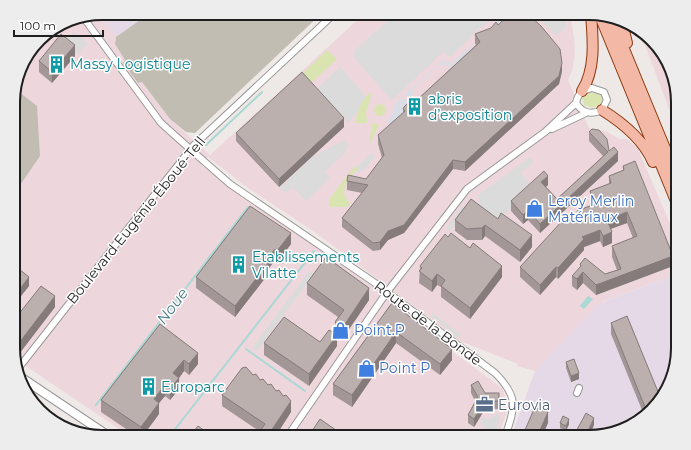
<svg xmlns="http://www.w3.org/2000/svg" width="691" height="450" font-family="Montserrat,sans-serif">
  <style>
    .commercial { fill: #eed6dd }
    .industrial { fill: #e5d8e7 }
    .construction { fill: #c2bdb2 }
    .farmland { fill: #ebe5d3 }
    .grass { fill: #dae4b0 }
    .parking { fill: #dbdbdb }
    .plaza { fill: #dadde4 }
    .water { fill: #aad8d4 }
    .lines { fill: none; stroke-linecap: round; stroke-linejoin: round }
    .stream { stroke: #aad8d4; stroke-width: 2 }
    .minor-casing { stroke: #999; stroke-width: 8 }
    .tertiary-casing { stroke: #999; stroke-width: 10 }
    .primary-casing { stroke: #8b3a0e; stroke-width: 12 }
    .minor { stroke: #fff; stroke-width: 6 }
    .tertiary { stroke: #fff; stroke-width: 8 }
    .primary { stroke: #f3b9a6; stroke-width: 10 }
    .wall { fill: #a29796 }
    .shaded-wall { fill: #847b7a }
    .building { fill: #bcb0af; stroke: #847b7a }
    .labels { text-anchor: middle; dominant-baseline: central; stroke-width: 3; stroke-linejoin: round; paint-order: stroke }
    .culture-label { font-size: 14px; fill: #0d838f; stroke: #fff; text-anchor: start }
    .shop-label { font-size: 14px; fill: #366cbe; stroke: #fff; text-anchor: start }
    .street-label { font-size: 14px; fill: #1f1f1f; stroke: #fff }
    .service-label { font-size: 14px; fill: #4e5e75; stroke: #fff; text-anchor: start }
    .water-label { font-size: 15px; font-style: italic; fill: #477c87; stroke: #fff }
    .rim { fill: none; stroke: #1f1f1f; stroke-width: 2 }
  </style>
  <rect width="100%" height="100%" fill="#eee9e6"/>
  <path class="commercial" d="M 365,13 L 570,13 L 574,38 L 575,55 L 572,71 L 568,80 L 589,128 L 606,131 L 619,139 L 627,139 L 638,149 L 678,242 L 678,274 L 604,301 L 535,371 L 517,366 L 518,364 L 460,341 L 316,233 L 248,188 L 208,157 L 202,166 L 374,288 L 430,335 L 502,388 L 508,403 L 507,412 L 498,437 L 131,437 L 14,358 L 14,91 L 22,62 L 43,35 L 68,20 L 88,16 L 89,18 L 106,22 L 116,37 L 115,40 L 117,48 L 126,60 L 123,63 L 138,83 L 142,82 L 170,119 L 210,155 Z
    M 639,29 L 666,58 L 678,96 L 678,133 Z"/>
  <path class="industrial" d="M 102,13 L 150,13 L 116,37 L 106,22 L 89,18 L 88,16 Z
    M 678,274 L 678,354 L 663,398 L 633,425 L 595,437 L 511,437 L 535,371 L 596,307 L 605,301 Z"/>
  <path class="construction" d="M 150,13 L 322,13 L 195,133 L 186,132 L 170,119 L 142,82 L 138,83 L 123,63 L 125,60 L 115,44 L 116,37 Z
    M 14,88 L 37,106 L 40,156 L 14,194 Z"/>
  <path class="farmland" d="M 25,393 L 79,430 L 52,422 Z"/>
  <path class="grass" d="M 327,50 L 337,59 L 308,86 L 299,77 Z
    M 370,92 L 371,96 L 366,112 L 367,123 L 356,123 C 355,113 363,99 370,92 Z
    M 589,92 L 603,95 L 603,101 L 601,104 L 592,108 L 584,105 L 582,97 L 585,94 Z
    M374 110a6 6 0 1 1 12 0a6 6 0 1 1-12 0Z
    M 372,123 L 379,125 L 369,145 Z
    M 355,166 L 358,168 C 349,181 342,181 345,198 L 349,201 L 349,205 L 347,207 L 329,207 L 329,199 Z"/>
  <path class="parking" d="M 102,13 L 115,13 L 108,19 L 93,18 L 91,15 Z
    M 396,13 L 497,13 L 451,56 L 448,56 L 443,52 L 392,100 L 353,57 L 355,50 Z
    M 534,13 L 563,13 L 567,26 L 556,36 Z
    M 74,32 L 88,43 L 78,55 L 64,42 Z
    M 340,67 L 362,92 L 365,97 L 355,115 L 348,123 L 316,90 Z
    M 345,140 L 348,145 L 345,153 L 325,171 L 330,178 L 306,201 L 293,187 L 285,193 L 280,188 L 312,157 Z
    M 372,152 L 374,158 L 366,168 L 358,173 L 357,167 Z
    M 530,157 L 534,162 L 520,173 L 534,187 L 498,221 L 476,205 L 480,200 L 477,196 Z
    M 462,206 L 466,209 L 450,231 L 446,229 Z
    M 309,271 L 314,274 L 257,351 L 252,348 Z
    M 433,313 L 461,335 L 459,338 L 431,316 Z
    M 498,413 L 500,417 L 497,427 L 500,429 L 497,437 L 481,437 L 485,427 L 480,424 L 482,417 L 487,419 L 494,417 L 494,414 Z"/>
  <path class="plaza" d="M 507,13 L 516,13 L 473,45 L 467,52 L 460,69 L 453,62 Z
    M 442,61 L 449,62 L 453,64 L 452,69 L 448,65 L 439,65 L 413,89 L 413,98 L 404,95 Z
    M 400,99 L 415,102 L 390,125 L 387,121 L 391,117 L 395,104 Z"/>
  <path class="water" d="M 588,296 L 593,299 L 584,309 L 580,306 Z"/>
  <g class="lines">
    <path class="stream" d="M 206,145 L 262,92
      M 246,349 L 305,391
      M 96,405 L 248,207
      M 169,437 L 314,251"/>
    <defs>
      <path id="minor" d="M 83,17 L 161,123 L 190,149 L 230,184 L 375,283 L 495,373 C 519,397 515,407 505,437
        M 592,88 L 604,92 L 607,100 L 602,110 C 592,115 582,113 576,103 C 578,93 583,90 592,88 Z
        M 552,129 L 586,113
        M 17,370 L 193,146 L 335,13
        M 577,393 L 579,388
        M 287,437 L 387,292 L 467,189 L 545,132 L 576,103"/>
      <path id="tertiary" d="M 19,376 L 110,437"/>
      <path id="primary" d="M 600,16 L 678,206
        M 612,20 L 678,180
        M 622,23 L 627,43
        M 582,91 C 596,69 593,39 591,14
        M 602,110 C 623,123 643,139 653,162"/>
    </defs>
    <use href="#minor" class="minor-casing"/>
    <use href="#tertiary" class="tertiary-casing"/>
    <use href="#primary" class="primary-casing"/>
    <use href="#minor" class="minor"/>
    <use href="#tertiary" class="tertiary"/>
    <use href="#primary" class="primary"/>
  </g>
  <path class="wall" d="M 498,25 L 562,71 L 559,84 L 465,171 L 453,169 L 404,233 L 388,240 L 380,250 L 373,251 L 342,227 L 342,218 L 362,193 L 347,190 L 347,181 L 366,179 L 382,158 L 378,144 L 378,135 L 403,113 L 403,108 L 418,99 L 476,45 L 475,43 L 475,34 Z
    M 75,56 L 52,83 L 39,72 L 39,61 Z
    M 344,127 L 279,187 L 236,141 L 236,133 Z
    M 589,132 L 618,161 L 540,233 L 528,220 L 523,224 L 511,211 L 511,201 L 548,185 L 546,187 L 557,199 L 603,156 L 589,141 Z
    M 623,166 L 673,266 L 596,295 L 583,283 L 577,290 L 572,286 L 572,276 L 580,268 L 580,264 L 605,274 L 617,270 L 612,257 L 612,246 L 633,238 L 627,223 L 611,229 L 612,243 L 603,247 L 600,241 L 584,247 L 584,250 L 558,279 L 556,277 L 540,295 L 520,277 L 520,267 L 565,222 L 577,218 L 577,211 L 591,205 L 590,202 L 590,191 L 609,184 L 609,176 L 623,171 Z
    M 471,199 L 532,247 L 520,262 L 485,236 L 482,240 L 467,240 L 455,231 L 455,220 Z
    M 250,206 L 291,244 L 277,262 L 275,260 L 269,268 L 269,273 L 235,317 L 196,288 L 196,277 Z
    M 14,265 L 29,286 L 17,301 L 14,298 Z
    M 420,266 L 502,277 L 470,319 L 441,297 L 441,287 L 437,285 L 432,292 L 419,283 Z
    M 307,283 L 369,300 L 343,338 L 335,333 L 335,322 L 338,317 L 307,295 Z
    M 392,303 L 452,360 L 440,375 L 396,343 L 352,407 L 333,395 L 333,384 Z
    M 55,307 L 19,354 L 14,351 L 14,320 Z
    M 611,323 L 661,399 L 644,415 L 611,334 Z
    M 160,324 L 198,364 L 189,375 L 184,371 L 179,378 L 179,389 L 170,400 L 165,396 L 159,403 L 159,414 L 142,437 L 138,437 L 101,412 L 101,400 Z
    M 320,342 L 337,346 L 309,386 L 264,355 L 264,343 Z
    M 566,362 L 579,379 L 571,382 L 566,368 Z
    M 253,375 L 276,391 L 291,412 L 275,437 L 258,437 L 258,434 L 259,431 L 222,406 L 222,395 Z
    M 471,385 L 485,393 L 499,393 L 499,409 L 485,409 L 474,427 L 468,423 L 468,415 L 475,401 L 471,393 Z
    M 560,423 L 569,424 L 566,431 L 560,428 Z"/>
  <path class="shaded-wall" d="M 75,45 L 75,56 L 52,83 L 52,72 Z
    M 562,63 L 562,71 L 559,84 L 465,171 L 465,162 Z
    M 344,118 L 344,127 L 279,187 L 279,179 Z
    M 618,152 L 618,161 L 540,233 L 540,224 Z
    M 453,160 L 453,169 L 404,233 L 388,240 L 380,250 L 380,242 L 388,231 Z
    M 548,176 L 548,185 L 541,191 L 541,182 Z
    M 528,210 L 528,220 L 523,224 L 523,215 Z
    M 627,212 L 627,223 L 607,230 L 607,220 Z
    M 485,225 L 485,236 L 482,240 L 482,228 Z
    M 600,230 L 600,241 L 584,247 L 584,250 L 558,279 L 558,268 L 582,237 Z
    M 612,232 L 612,243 L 603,247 L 603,236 Z
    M 291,233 L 291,244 L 277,262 L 277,251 Z
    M 532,235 L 532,247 L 520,262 L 520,250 Z
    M 275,249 L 275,260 L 269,268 L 269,273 L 235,317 L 235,306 L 266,260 Z
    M 673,256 L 673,266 L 596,295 L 596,285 Z
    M 502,266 L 502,277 L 470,319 L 470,308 Z
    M 556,267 L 556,277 L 540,295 L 540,285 Z
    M 583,272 L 583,283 L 577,290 L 577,279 Z
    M 437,274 L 437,285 L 432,292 L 432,281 Z
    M 29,277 L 29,286 L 17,301 L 17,293 Z
    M 369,288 L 369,300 L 343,338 L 343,327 Z
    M 55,296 L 55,307 L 19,354 L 19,343 Z
    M 396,332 L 396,343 L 352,407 L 352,395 Z
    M 337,335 L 337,346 L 309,386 L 309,374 Z
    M 452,349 L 452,360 L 440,375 L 440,364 Z
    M 198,353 L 198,364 L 189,375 L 189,364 Z
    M 184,360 L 184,371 L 179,378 L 179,389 L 170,400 L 170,389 L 173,373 Z
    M 579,373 L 579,379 L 571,382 L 571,376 Z
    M 165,385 L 165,396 L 159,403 L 159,414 L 142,437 L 141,437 L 141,427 L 154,399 Z
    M 291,401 L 291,412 L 275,437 L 267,437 Z
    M 485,401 L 485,409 L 474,427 L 474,419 Z
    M 548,412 L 548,423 L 542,437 L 537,437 Z
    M 594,418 L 594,425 L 589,437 L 585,437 Z
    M 569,419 L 569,424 L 566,431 L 566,426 Z"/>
  <path class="building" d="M 511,13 L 527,13 L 541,26 L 560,49 L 562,63 L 559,76 L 465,162 L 453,160 L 404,225 L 388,231 L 380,242 L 373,243 L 342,218 L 368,185 L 347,181 L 348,175 L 366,179 L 384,155 L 378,135 L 405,111 L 403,108 L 409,102 L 415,97 L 418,99 L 480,42 L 475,34 L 491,28 L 496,22 L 498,25 Z
    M 61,34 L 75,45 L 52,72 L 39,61 Z
    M 302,72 L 344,118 L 279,179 L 236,133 Z
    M 592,129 L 599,130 L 607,139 L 609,151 L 614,147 L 618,152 L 540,224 L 528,210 L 523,215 L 511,201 L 544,171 L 548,176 L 541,182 L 557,199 L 608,152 L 589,132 Z
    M 635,161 L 673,256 L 596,285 L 583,272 L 577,279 L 572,276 L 581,266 L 580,264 L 585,258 L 605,274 L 621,269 L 612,246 L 637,236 L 627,212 L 607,220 L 612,232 L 603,236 L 600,230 L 582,237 L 584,239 L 558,268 L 556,267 L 540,285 L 520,267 L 563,220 L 565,222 L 579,217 L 577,211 L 595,204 L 590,191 L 611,183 L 609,176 L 624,170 L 623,166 Z
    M 471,199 L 498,219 L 501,213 L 532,235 L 520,250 L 485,225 L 482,228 L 467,229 L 455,220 Z
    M 250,206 L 291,233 L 277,251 L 275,249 L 266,260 L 269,262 L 235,306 L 196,277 Z
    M 451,233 L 470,248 L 473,243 L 502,266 L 470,308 L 441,286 L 445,280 L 437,274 L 432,281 L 419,271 L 422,268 L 420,266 L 445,234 L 448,237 Z
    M 326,257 L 369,288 L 343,327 L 335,322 L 344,310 L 307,283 Z
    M 14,265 L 29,277 L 17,293 L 14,290 Z
    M 41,286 L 55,296 L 19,343 L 14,340 L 14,320 Z
    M 392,303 L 452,349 L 440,364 L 396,332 L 352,395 L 333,384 Z
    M 627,316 L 661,399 L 647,412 L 611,323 Z
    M 284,317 L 320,342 L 329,330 L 337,335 L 309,374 L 264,343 Z
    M 160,324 L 198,353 L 189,364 L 184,360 L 173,373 L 179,378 L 170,389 L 165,385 L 154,399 L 159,403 L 141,427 L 101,400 Z
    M 574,359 L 579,373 L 571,376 L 566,362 Z
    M 246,367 L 253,375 L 256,374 L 260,380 L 263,379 L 268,385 L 271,384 L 276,391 L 279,390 L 283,396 L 286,395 L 291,401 L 267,437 L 262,437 L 258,434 L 265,424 L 222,395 L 242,368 Z
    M 478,381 L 485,393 L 499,393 L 499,401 L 485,401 L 474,419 L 468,415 L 478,397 L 471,385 Z
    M 535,407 L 548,412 L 537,437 L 522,437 Z
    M 586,413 L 594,418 L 585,437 L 573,437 Z
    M 563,416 L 569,419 L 566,426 L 560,423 Z
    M 320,419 L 346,437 L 308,437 Z
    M 198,426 L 213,437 L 189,437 Z"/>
  <defs>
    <symbol id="building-bare" viewBox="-9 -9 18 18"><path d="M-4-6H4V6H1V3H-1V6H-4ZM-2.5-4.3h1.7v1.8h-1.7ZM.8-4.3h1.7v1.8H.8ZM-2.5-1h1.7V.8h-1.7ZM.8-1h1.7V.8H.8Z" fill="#0f9aa8" stroke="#fff" stroke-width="2.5" paint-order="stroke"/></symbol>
    <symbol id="shop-bare" viewBox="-9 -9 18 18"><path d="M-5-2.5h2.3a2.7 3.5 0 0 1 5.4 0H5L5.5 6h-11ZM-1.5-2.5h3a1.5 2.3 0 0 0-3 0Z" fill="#3f7fe0" stroke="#fff" stroke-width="2.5" paint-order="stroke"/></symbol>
    <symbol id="office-bare" viewBox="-9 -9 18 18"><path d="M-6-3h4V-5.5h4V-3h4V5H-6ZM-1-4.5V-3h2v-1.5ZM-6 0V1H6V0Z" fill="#5c6f8a" stroke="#fff" stroke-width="2.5" paint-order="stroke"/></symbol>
  </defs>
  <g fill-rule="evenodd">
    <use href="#building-bare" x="44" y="52" width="25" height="25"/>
    <use href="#building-bare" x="402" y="94" width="25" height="25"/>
    <use href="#shop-bare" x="522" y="196" width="25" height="25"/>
    <use href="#building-bare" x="226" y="252" width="25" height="25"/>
    <use href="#shop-bare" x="328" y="318" width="25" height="25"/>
    <use href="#shop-bare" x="354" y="356" width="25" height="25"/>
    <use href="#building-bare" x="136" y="374" width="25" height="25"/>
    <use href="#office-bare" x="472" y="392" width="25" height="25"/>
  </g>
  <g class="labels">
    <g class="culture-label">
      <text x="70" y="64">Massy Logistique</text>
      <text x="428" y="99">abris<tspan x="428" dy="16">d’exposition</tspan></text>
      <text x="252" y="257">Etablissements<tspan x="252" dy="16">Vilatte</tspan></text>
      <text x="161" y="387">Europarc</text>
    </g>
    <g class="shop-label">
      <text x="548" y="201">Leroy Merlin<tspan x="548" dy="16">Matériaux</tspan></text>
      <text x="354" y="330">Point.P</text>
      <text x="379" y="368">Point P</text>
    </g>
    <g class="street-label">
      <text transform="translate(136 220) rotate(-51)">Boulevard Eugénie Éboué-Tell</text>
      <text transform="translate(428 323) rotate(37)">Route de la Bonde</text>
    </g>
    <g class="service-label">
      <text x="498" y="405">Eurovia</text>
    </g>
    <g class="water-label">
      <text transform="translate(172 306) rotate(-53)">Noue</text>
    </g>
  </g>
  <path d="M0 0H691V450H0ZM102 20H589A82 82 0 0 1 671 102V348A82 82 0 0 1 589 430H102A82 82 0 0 1 20 348V102A82 82 0 0 1 102 20Z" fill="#ededed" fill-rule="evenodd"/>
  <path class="rim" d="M102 20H589A82 82 0 0 1 671 102V348A82 82 0 0 1 589 430H102A82 82 0 0 1 20 348V102A82 82 0 0 1 102 20Z"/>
  <path d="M14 30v6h89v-6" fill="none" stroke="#1f1f1f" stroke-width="2"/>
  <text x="20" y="30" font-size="12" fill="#1f1f1f" stroke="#ffffff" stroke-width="3" paint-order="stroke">100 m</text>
</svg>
